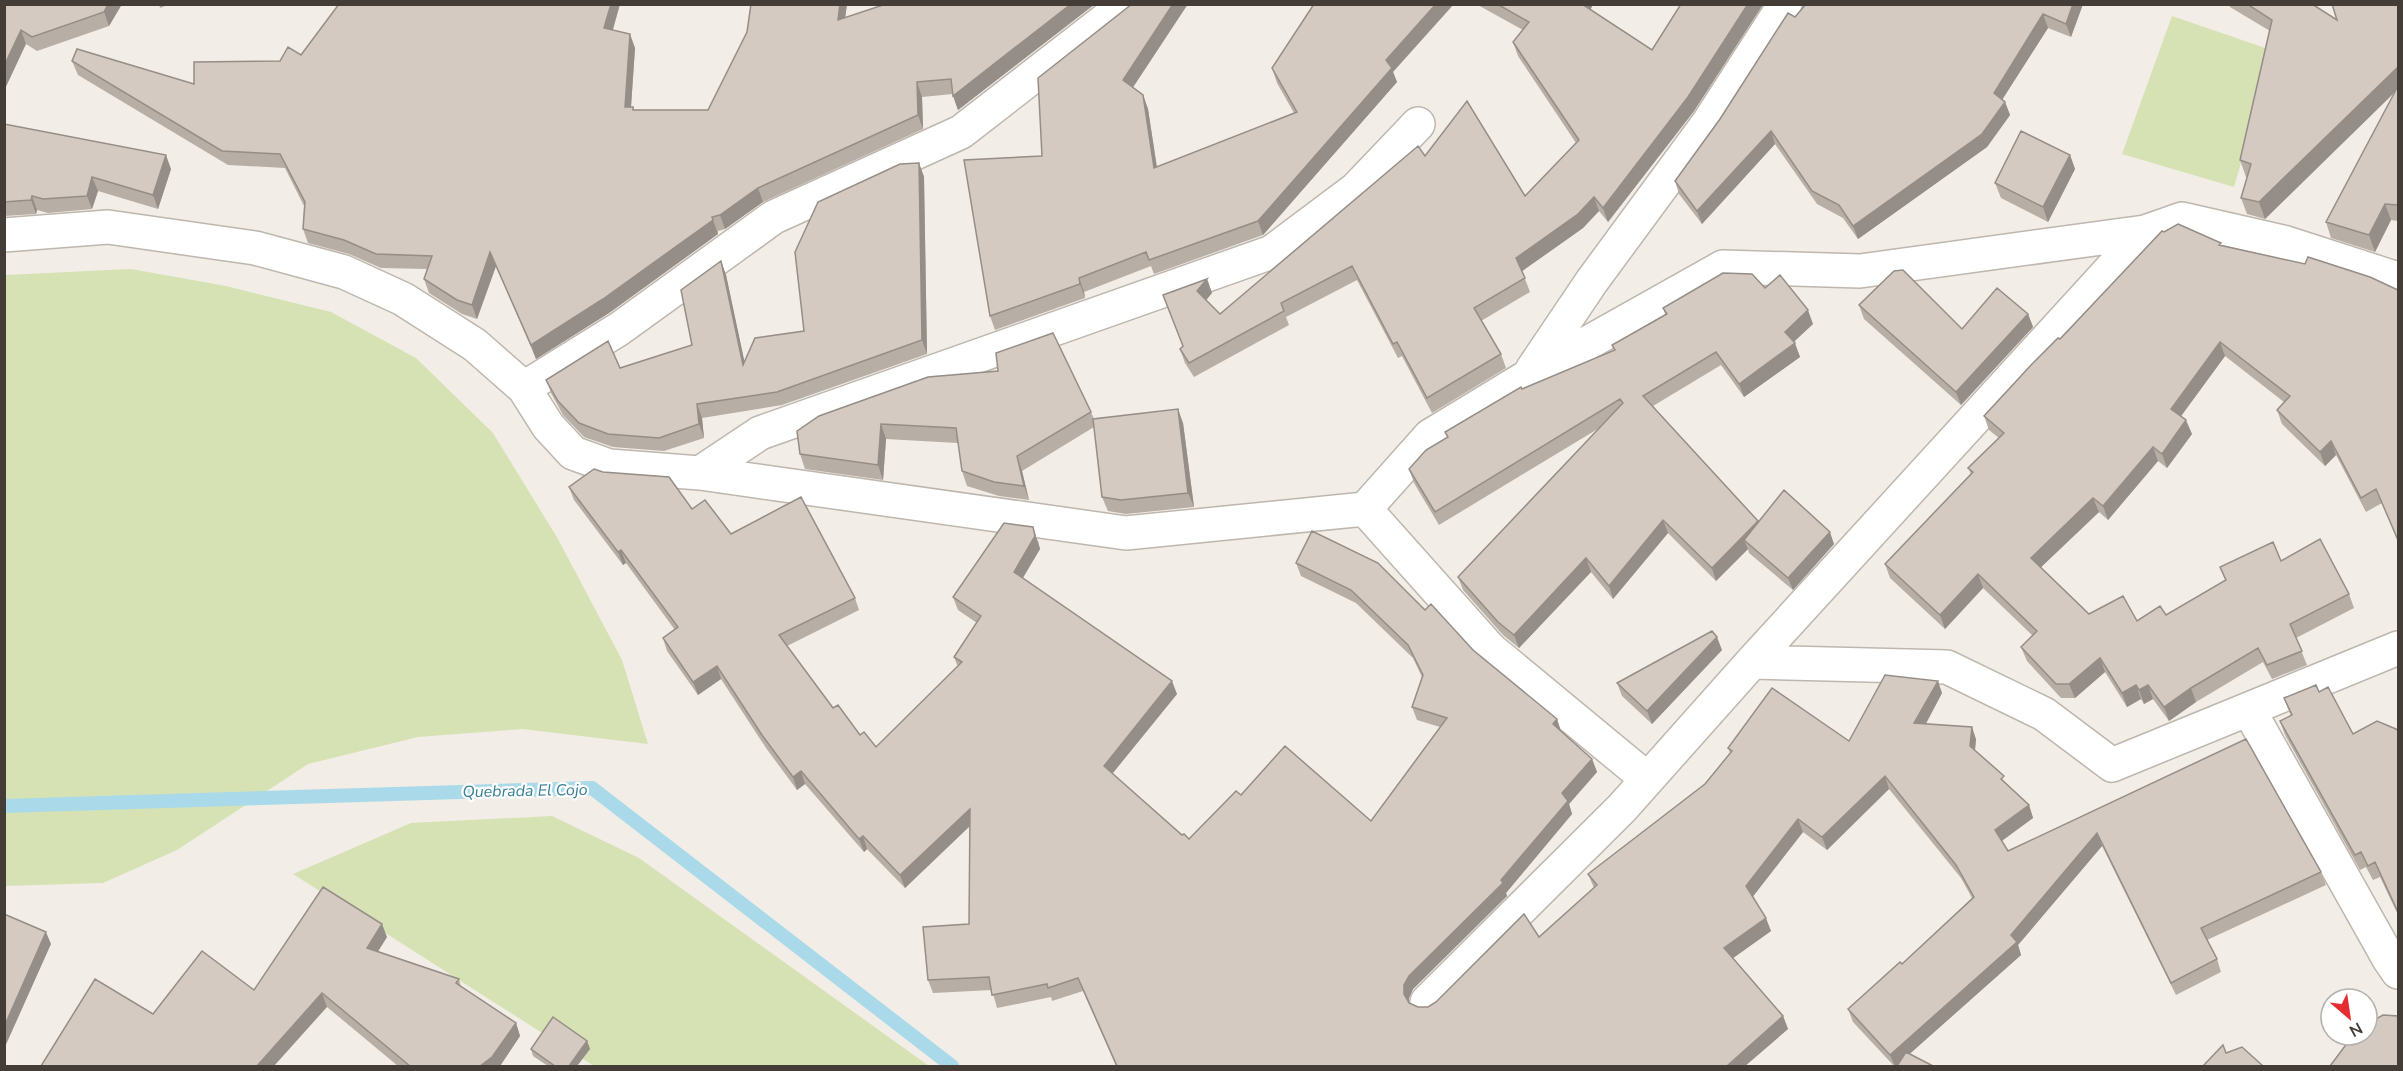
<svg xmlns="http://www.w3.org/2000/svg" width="2403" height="1071" font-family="'Nunito Sans',sans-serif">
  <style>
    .green { fill: #d6e2b4 }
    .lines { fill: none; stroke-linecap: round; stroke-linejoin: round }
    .stream { stroke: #aadae9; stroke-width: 14 }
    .minor-casing { stroke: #bfb6ae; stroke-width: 36 }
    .minor { stroke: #fff; stroke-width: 33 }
    .wall { fill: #b7aea6 }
    .shaded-wall { fill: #958d87 }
    .building { fill: #d5cac1; stroke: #958d87; stroke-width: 1.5 }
    .labels { text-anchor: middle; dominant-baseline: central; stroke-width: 4.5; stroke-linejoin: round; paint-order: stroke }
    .water-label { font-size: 16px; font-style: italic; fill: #377f96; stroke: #fff }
  </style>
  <rect width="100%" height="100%" fill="#f2ede7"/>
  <path class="green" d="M 2172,16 L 2274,51 L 2234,187 L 2122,154 Z
    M 131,269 L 226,286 L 331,312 L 416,358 L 493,433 L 558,539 L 622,660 L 648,744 L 522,729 L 418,737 L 308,764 L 177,850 L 103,883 L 5,886 L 5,275 Z
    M 552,816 L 639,858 L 929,1066 L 594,1066 L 293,874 L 411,823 Z"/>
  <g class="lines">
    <path class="stream" d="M 4,806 L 592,788 L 952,1066"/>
    <defs>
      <path id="minor" d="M 4,235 L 108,227 L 255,248 L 344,272 L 403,299 L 475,345 L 524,388 L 548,426 L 573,453 L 609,466 L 700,473 L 1126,533 L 1365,509 L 1430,436 L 1527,377 L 1723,267 L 1860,271 L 2145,232 L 2182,219 L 2283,242 L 2398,279
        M 1532,370 L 1592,281 L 1709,122 L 1785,4
        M 524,388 L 619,329 L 774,217 L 961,132 L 1126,4
        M 700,473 L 760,433 L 1272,252 L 1356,189 L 1418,124
        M 1365,509 L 1490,649 L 1646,778
        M 1752,662 L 1947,667 L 2044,714 L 2112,765 L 2398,648
        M 2249,710 L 2389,959 L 2398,972
        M 1427,1002 L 1622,808 L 1752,662 L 2145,232"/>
    </defs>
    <use href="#minor" class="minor-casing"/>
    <use href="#minor" class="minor"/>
  </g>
  <path class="wall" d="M 4,4 L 122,4 L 109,26 L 37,51 L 26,44 Z
    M 159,4 L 170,4 L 160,8 Z
    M 339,4 L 620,4 L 613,30 L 635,48 L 631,107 L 633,107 L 634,110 L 708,110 L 747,32 L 751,4 L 847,4 L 845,18 L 1095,4 L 958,110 L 953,94 L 922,97 L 923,129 L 763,202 L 725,229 L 718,231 L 718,234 L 609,313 L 536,359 L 496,266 L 477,319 L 462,314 L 429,293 L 424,279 L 427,269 L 381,268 L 349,254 L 308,243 L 303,229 L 304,206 L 285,168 L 228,165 L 78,75 L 72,61 L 194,84 L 280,61 L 301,55 Z
    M 1476,4 L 1593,4 L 1590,10 L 1652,50 L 1681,4 L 1761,4 L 1762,6 L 1694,111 L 1608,222 L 1599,211 L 1583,228 L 1522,271 L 1530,292 L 1481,321 L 1501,354 L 1506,368 L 1432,413 L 1402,356 L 1398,358 L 1357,280 L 1286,317 L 1289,325 L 1194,377 L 1185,363 L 1180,349 L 1183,346 L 1163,295 L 1207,279 L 1212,293 L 1206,300 L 1220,314 L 1425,156 L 1525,196 L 1576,143 L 1518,56 L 1513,42 L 1523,30 Z
    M 1806,4 L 2083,4 L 2071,37 L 2048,28 L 2002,100 L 2005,102 L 2010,115 L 1987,147 L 1858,239 L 1843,218 L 1817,204 L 1775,144 L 1702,224 L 1679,194 L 1675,181 L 1795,17 Z
    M 2229,4 L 2312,4 L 2337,20 L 2398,4 L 2398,221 L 2391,220 L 2375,252 L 2331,238 L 2326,222 L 2395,92 L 2265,219 L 2247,214 L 2241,198 L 2247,177 L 2246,177 L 2240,160 L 2270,31 L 2230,7 Z
    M 1272,68 L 1393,72 L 1397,82 L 1263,235 L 1154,274 L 1151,266 L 1084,292 L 1085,298 L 995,330 L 990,316 L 1042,156 L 1133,88 L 1143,95 L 1148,109 L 1157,167 L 1294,113 L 1277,83 Z
    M 4,124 L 171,169 L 158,209 L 98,191 L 92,209 L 48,213 L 37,210 L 36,214 L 4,216 Z
    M 2070,155 L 2075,169 L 2048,222 L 2001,198 L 1995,183 Z
    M 919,163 L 924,177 L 927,354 L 782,405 L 702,418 L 704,438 L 664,451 L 613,447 L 584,437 L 563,415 L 551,393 L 546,380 L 620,368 L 692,345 L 721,261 L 726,275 L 744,361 L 804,331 Z
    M 2164,232 L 2222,246 L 2398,290 L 2398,542 L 2382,503 L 2366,512 L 2336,455 L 2325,466 L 2282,424 L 2277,410 L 2284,402 L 2225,356 L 2181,416 L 2192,434 L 2167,468 L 2158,461 L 2108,520 L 2099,512 L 2041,567 L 2089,614 L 2137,621 L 2166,615 L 2225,580 L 2220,567 L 2281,561 L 2349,594 L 2354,608 L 2296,638 L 2307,665 L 2272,679 L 2263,662 L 2196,702 L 2169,721 L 2153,699 L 2144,704 L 2141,699 L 2127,707 L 2105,672 L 2075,698 L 2061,698 L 2027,661 L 2021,647 L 2033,636 L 1983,588 L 1945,629 L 1890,578 L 1885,564 L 1971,474 L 1968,468 L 1999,438 L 1989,430 L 1984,416 Z
    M 1765,288 L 1813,324 L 1794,342 L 1800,357 L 1744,397 L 1721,365 L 1653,406 L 1758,523 L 1834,544 L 1793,590 L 1749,553 L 1748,549 L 1716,581 L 1668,533 L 1613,599 L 1591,572 L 1519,648 L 1503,635 L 1463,590 L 1458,577 L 1601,427 L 1439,525 L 1414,483 L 1409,469 L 1447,437 L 1445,432 L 1522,389 L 1614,350 L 1612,345 L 1665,314 L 1663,308 Z
    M 1859,305 L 1962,329 L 2028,314 L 2033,327 L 1961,405 L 1864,319 Z
    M 1091,412 L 1094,419 L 1183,423 L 1194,507 L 1126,514 L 1108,511 L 1102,497 L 1094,427 L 1022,471 L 1029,500 L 999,496 L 967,486 L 962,471 L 958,443 L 886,439 L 883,480 L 805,469 L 800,454 L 819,416 Z
    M 569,487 L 692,509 L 731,534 L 855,598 L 859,610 L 787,646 L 833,708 L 860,735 L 876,747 L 958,667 L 954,657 L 977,623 L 958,610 L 953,597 L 1038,540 L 1040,549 L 1023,578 L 1177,694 L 1112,774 L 1182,835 L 1189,839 L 1241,795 L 1371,821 L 1440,727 L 1417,720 L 1412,707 L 1422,677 L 1413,658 L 1356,603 L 1301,576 L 1296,563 L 1425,610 L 1557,719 L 1561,731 L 1592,759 L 1597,772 L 1569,804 L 1572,814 L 1506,893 L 1507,896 L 1413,989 L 1409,998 L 1409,1002 L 1418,1007 L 1428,1007 L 1539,937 L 1594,888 L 1588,874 L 1705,784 L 1730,753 L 1728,748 L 1849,741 L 1942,693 L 1926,724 L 1976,739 L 1975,751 L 2007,784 L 2029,805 L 2033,818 L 2002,841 L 2008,851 L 2246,739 L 2321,872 L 2326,885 L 2207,940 L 2217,959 L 2221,972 L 2176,995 L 2102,846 L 2018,945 L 2021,955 L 1896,1066 L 1894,1066 L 1853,1022 L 1848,1009 L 1902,964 L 1972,898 L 1961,878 L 1889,789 L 1827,850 L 1803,832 L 1753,896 L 1771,931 L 1733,958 L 1783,1016 L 1788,1029 L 1745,1066 L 1116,1066 L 1083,991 L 1052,1001 L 1051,997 L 997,1008 L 992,990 L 933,993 L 928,980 L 969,924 L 970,826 L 905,888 L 867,849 L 864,852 L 805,784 L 797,790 L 766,748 L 721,679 L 698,695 L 667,651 L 663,638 L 675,630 L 626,563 L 623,565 L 574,500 Z
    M 1722,650 L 1652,724 L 1622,696 L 1617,683 Z
    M 2319,692 L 2353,734 L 2398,731 L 2398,915 L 2380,877 L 2373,880 L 2366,867 L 2360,870 L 2285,735 L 2280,721 L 2291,716 L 2284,698 Z
    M 387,937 L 378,951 L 459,979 L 461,987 L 516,1023 L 520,1036 L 500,1066 L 398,1066 L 327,1007 L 153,1014 L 254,990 Z
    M 587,1041 L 590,1049 L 577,1066 L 548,1066 L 533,1056 L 531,1049 Z"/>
  <path class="shaded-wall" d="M 108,4 L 122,4 L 109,26 L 104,12 Z
    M 611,4 L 620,4 L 609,42 L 604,28 Z
    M 840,4 L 847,4 L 843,34 L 838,20 Z
    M 1071,4 L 1095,4 L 958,110 L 953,96 Z
    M 1173,4 L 1188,4 L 1128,95 L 1123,80 Z
    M 1436,4 L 1454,4 L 1393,72 L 1397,82 L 1263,235 L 1258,221 L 1386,60 Z
    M 1582,4 L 1593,4 L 1587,18 Z
    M 1748,4 L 1761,4 L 1762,6 L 1694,111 L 1608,222 L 1603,208 Z
    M 2073,4 L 2083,4 L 2071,37 L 2066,24 Z
    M 2043,14 L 2048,28 L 1998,106 L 1994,93 Z
    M 21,30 L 26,44 L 4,91 L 4,66 Z
    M 630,34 L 635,48 L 630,121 L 625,107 Z
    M 2398,67 L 2398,89 L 2265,219 L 2259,202 Z
    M 917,82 L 922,97 L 923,129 L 918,115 Z
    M 1143,95 L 1148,109 L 1159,182 L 1154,168 Z
    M 2005,102 L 2010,115 L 1987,147 L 1858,239 L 1853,226 Z
    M 1771,131 L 1775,144 L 1702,224 L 1697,211 Z
    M 166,155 L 171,169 L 158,209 L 153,195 Z
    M 2070,155 L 2075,169 L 2048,222 L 2043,207 Z
    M 919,163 L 924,177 L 927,354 L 922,340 Z
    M 92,177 L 98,191 L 92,209 L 87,196 Z
    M 758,188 L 763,202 L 725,229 L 720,215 Z
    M 32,196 L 37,210 L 36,214 L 31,200 Z
    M 1594,197 L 1599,211 L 1583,228 L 1521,272 L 1516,258 Z
    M 2385,204 L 2391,220 L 2375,252 L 2369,235 Z
    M 712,217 L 718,234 L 609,313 L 536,359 L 531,345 Z
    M 490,252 L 496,266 L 477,319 L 472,305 Z
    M 721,261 L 726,275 L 748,378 L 743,365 Z
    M 1079,278 L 1084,292 L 1085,298 L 1080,284 Z
    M 1207,279 L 1212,293 L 1202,305 L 1197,291 Z
    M 1808,310 L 1813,324 L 1790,345 L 1785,332 Z
    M 2028,314 L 2033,327 L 1961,405 L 1956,392 Z
    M 2220,342 L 2225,356 L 2176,423 L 2171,409 Z
    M 1795,343 L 1800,357 L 1744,397 L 1739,384 Z
    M 697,404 L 702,418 L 704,438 L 699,424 Z
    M 1178,409 L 1183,423 L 1194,507 L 1188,493 Z
    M 2186,420 L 2192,434 L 2167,468 L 2162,454 Z
    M 881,424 L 886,439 L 883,480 L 878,465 Z
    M 2331,441 L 2336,455 L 2325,466 L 2320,452 Z
    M 2153,447 L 2158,461 L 2108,520 L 2103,506 Z
    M 1017,456 L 1022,471 L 1029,500 L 1024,486 Z
    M 2093,498 L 2099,512 L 2036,572 L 2031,558 Z
    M 1663,520 L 1668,533 L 1613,599 L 1609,586 Z
    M 1758,521 L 1762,534 L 1744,540 L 1748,549 L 1716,581 L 1712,568 Z
    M 1033,527 L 1040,549 L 1019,584 L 1014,572 Z
    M 1830,532 L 1834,544 L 1793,590 L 1788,578 Z
    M 621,550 L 626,563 L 623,565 L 618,552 Z
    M 1586,558 L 1591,572 L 1519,648 L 1514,635 Z
    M 1978,574 L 1983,588 L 1945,629 L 1940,615 Z
    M 1717,637 L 1722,650 L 1652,724 L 1647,711 Z
    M 2100,658 L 2105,672 L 2075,698 L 2069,684 Z
    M 717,666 L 721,679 L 698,695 L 693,682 Z
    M 1172,681 L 1177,694 L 1108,779 L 1104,766 Z
    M 1938,681 L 1942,693 L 1919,736 L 1914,723 Z
    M 2136,685 L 2141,699 L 2127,707 L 2122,693 Z
    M 2148,685 L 2153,699 L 2144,704 L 2139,690 Z
    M 2191,688 L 2196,702 L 2169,721 L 2164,707 Z
    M 1557,719 L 1561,732 L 1553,724 Z
    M 1972,727 L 1976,739 L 1974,759 L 1970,746 Z
    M 1592,759 L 1597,772 L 1569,804 L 1572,814 L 1506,893 L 1507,896 L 1413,989 L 1409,998 L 1409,1007 L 1404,994 L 1404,985 L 1409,976 L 1501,880 L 1562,793 Z
    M 801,771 L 805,784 L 797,790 L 793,777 Z
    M 1885,776 L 1889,789 L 1827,850 L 1822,837 Z
    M 2029,805 L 2033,818 L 2000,842 L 1995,830 Z
    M 970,809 L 975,821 L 905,888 L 900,875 Z
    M 1798,819 L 1803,832 L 1751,899 L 1746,886 Z
    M 2097,833 L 2102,846 L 2018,945 L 2021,955 L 1896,1066 L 1895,1066 L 1890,1055 L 2011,935 Z
    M 863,836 L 867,849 L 864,852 L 859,839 Z
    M 1766,918 L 1771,931 L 1729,961 L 1724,948 Z
    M 382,924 L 387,937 L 372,961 L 367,948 Z
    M 46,932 L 51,944 L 4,1049 L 4,1027 Z
    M 322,993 L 327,1007 L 274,1066 L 257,1066 Z
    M 1783,1016 L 1788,1029 L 1745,1066 L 1727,1066 Z
    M 516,1023 L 520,1036 L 500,1066 L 480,1066 Z
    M 587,1041 L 590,1049 L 577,1066 L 569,1066 Z"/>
  <path class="building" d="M 4,4 L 108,4 L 104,12 L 32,37 L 21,30 L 4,66 Z
    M 339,4 L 611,4 L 604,28 L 630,34 L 625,107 L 633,107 L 633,110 L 708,110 L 747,32 L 751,4 L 840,4 L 838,20 L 886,4 L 1071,4 L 953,96 L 951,79 L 917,82 L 918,115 L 758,188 L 720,215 L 712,217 L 713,220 L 603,299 L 531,345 L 490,252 L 472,305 L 457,300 L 424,279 L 432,256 L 376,254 L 344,240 L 303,229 L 305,202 L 280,154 L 222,151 L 72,61 L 77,49 L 194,84 L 194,62 L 280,61 L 288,47 L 301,55 Z
    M 1132,4 L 1173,4 L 1123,80 L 1143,95 L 1154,168 L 1297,112 L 1272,68 L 1314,4 L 1436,4 L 1386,60 L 1392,68 L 1258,221 L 1149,260 L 1146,252 L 1079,278 L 1080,284 L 990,316 L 964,160 L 1042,156 L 1038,78 Z
    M 1497,4 L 1582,4 L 1652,50 L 1681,4 L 1748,4 L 1688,97 L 1603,208 L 1594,197 L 1578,214 L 1516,258 L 1525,278 L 1474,308 L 1501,354 L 1427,398 L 1397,342 L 1393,344 L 1352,266 L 1281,303 L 1284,311 L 1189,363 L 1180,349 L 1183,346 L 1163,295 L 1207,279 L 1197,291 L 1220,314 L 1418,146 L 1425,156 L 1467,101 L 1525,196 L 1579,140 L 1513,42 L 1529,22 Z
    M 1806,4 L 2073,4 L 2066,24 L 2043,14 L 1994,93 L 2005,102 L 1982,134 L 1853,226 L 1839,205 L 1812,191 L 1771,131 L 1697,211 L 1675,181 L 1720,119 L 1788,13 L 1795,17 Z
    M 2247,4 L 2312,4 L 2337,20 L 2332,4 L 2398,4 L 2398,67 L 2259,202 L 2241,198 L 2251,164 L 2240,160 L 2272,20 Z
    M 2398,86 L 2398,205 L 2385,204 L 2369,235 L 2326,222 Z
    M 4,124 L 166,155 L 153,195 L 92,177 L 87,196 L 43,199 L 32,196 L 31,200 L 4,202 Z
    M 2021,131 L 2070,155 L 2043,207 L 1995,183 Z
    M 919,163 L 922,340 L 777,392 L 697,404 L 699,424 L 659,438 L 608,434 L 579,423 L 558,401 L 546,380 L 608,341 L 620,368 L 692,345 L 681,290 L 721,261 L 743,365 L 755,338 L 804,331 L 795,252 L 818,202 L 900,164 Z
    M 2178,224 L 2221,243 L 2219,245 L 2305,264 L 2308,257 L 2370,277 L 2398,290 L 2398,540 L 2376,489 L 2361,498 L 2331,441 L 2320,452 L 2277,410 L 2290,396 L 2220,342 L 2171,409 L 2186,420 L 2162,454 L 2153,447 L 2103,506 L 2093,498 L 2031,558 L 2089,614 L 2123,596 L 2137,621 L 2160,606 L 2166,615 L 2226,580 L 2220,567 L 2273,542 L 2281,561 L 2320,539 L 2349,594 L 2290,624 L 2302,651 L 2267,665 L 2258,648 L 2191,688 L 2164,707 L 2148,685 L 2139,690 L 2136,685 L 2122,693 L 2100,658 L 2069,684 L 2056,684 L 2021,647 L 2037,631 L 1978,574 L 1940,615 L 1885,564 L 1973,472 L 1968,468 L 2004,433 L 1984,416 L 2032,364 L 2058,338 L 2060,339 L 2162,231 L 2164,232 Z
    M 1903,270 L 1962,329 L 1997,288 L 2028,314 L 1956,392 L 1859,305 L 1894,271 Z
    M 1723,273 L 1752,274 L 1765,288 L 1780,275 L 1808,310 L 1785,332 L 1795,343 L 1739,384 L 1716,352 L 1643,396 L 1758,521 L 1712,568 L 1663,520 L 1609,586 L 1586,558 L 1514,635 L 1498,622 L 1458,577 L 1623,403 L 1620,399 L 1435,512 L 1409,469 L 1426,450 L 1448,437 L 1445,432 L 1521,387 L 1522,389 L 1615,350 L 1612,345 L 1667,314 L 1663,308 Z
    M 1053,333 L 1091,412 L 1017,456 L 1024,486 L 994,482 L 962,471 L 956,428 L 881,424 L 878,465 L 800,454 L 797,431 L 819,416 L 928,377 L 998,371 L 996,353 Z
    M 1178,409 L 1188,493 L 1121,500 L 1102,497 L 1093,419 Z
    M 594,469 L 603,472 L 669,477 L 692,509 L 705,500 L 731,534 L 801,497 L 855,598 L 779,635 L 833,708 L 838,705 L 860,735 L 864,732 L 876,747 L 962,662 L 954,657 L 981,616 L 953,597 L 1004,523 L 1033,527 L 1035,536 L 1014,572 L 1172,681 L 1104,766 L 1182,835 L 1184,834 L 1189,839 L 1236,791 L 1241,795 L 1285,746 L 1371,821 L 1447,718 L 1412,707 L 1423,675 L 1408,645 L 1351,590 L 1296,563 L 1312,531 L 1378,563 L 1425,610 L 1431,604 L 1473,650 L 1557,719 L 1553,724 L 1592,759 L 1562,793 L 1568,801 L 1501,880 L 1503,883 L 1409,976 L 1404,985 L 1404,994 L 1409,1003 L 1418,1007 L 1428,1007 L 1436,1002 L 1524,914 L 1539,937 L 1597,885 L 1588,874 L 1705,784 L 1732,751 L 1728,748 L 1772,688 L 1849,741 L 1885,675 L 1938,681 L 1914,723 L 1972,727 L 1970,746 L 2004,776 L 2001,779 L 2029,805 L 1995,830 L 2008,851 L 2246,739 L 2321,872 L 2201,928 L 2217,959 L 2171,983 L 2097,833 L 2011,935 L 2017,942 L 1890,1055 L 1848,1009 L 1900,962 L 1902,964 L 1974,897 L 1956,865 L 1885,776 L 1822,837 L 1798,819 L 1746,886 L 1766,918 L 1724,948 L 1783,1016 L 1727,1066 L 1728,1066 L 1117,1066 L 1078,978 L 1048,988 L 1047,984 L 992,995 L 989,977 L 928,980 L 923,927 L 969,924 L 970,809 L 900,875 L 863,836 L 859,839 L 801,771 L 793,777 L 762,735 L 717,666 L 693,682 L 663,638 L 678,627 L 621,550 L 618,552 L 569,487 Z
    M 1784,490 L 1830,532 L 1788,578 L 1744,540 Z
    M 1712,631 L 1717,637 L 1647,711 L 1617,683 Z
    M 2316,685 L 2319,692 L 2328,687 L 2353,734 L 2377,721 L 2396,729 L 2398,731 L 2398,912 L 2375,862 L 2368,866 L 2361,852 L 2355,855 L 2280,721 L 2292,715 L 2284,698 Z
    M 323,887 L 382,924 L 367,948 L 459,979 L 456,983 L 516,1023 L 492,1057 L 480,1066 L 410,1066 L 322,993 L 257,1066 L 41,1066 L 95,979 L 153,1014 L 202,951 L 254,990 Z
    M 4,914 L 46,932 L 4,1027 Z
    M 2383,1015 L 2398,1016 L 2398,1066 L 2330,1066 L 2348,1042 L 2355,1035 L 2367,1035 L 2367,1024 Z
    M 553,1017 L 587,1041 L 569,1066 L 555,1066 L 531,1049 Z
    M 2223,1045 L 2226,1053 L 2242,1047 L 2263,1066 L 2203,1066 Z
    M 1906,1052 L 1933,1066 L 1897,1066 Z"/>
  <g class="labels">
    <g class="water-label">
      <text transform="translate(525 791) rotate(-1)">Quebrada El Cojo</text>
    </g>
  </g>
  <rect width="2403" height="1071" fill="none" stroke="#443d37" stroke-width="12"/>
  <g transform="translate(2349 1017) rotate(151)"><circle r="28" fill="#ffffff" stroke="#b4b1af" stroke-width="1.5"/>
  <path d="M0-4.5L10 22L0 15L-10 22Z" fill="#e42c31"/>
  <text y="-9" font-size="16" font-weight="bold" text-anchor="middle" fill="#443d37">N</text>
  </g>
</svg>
